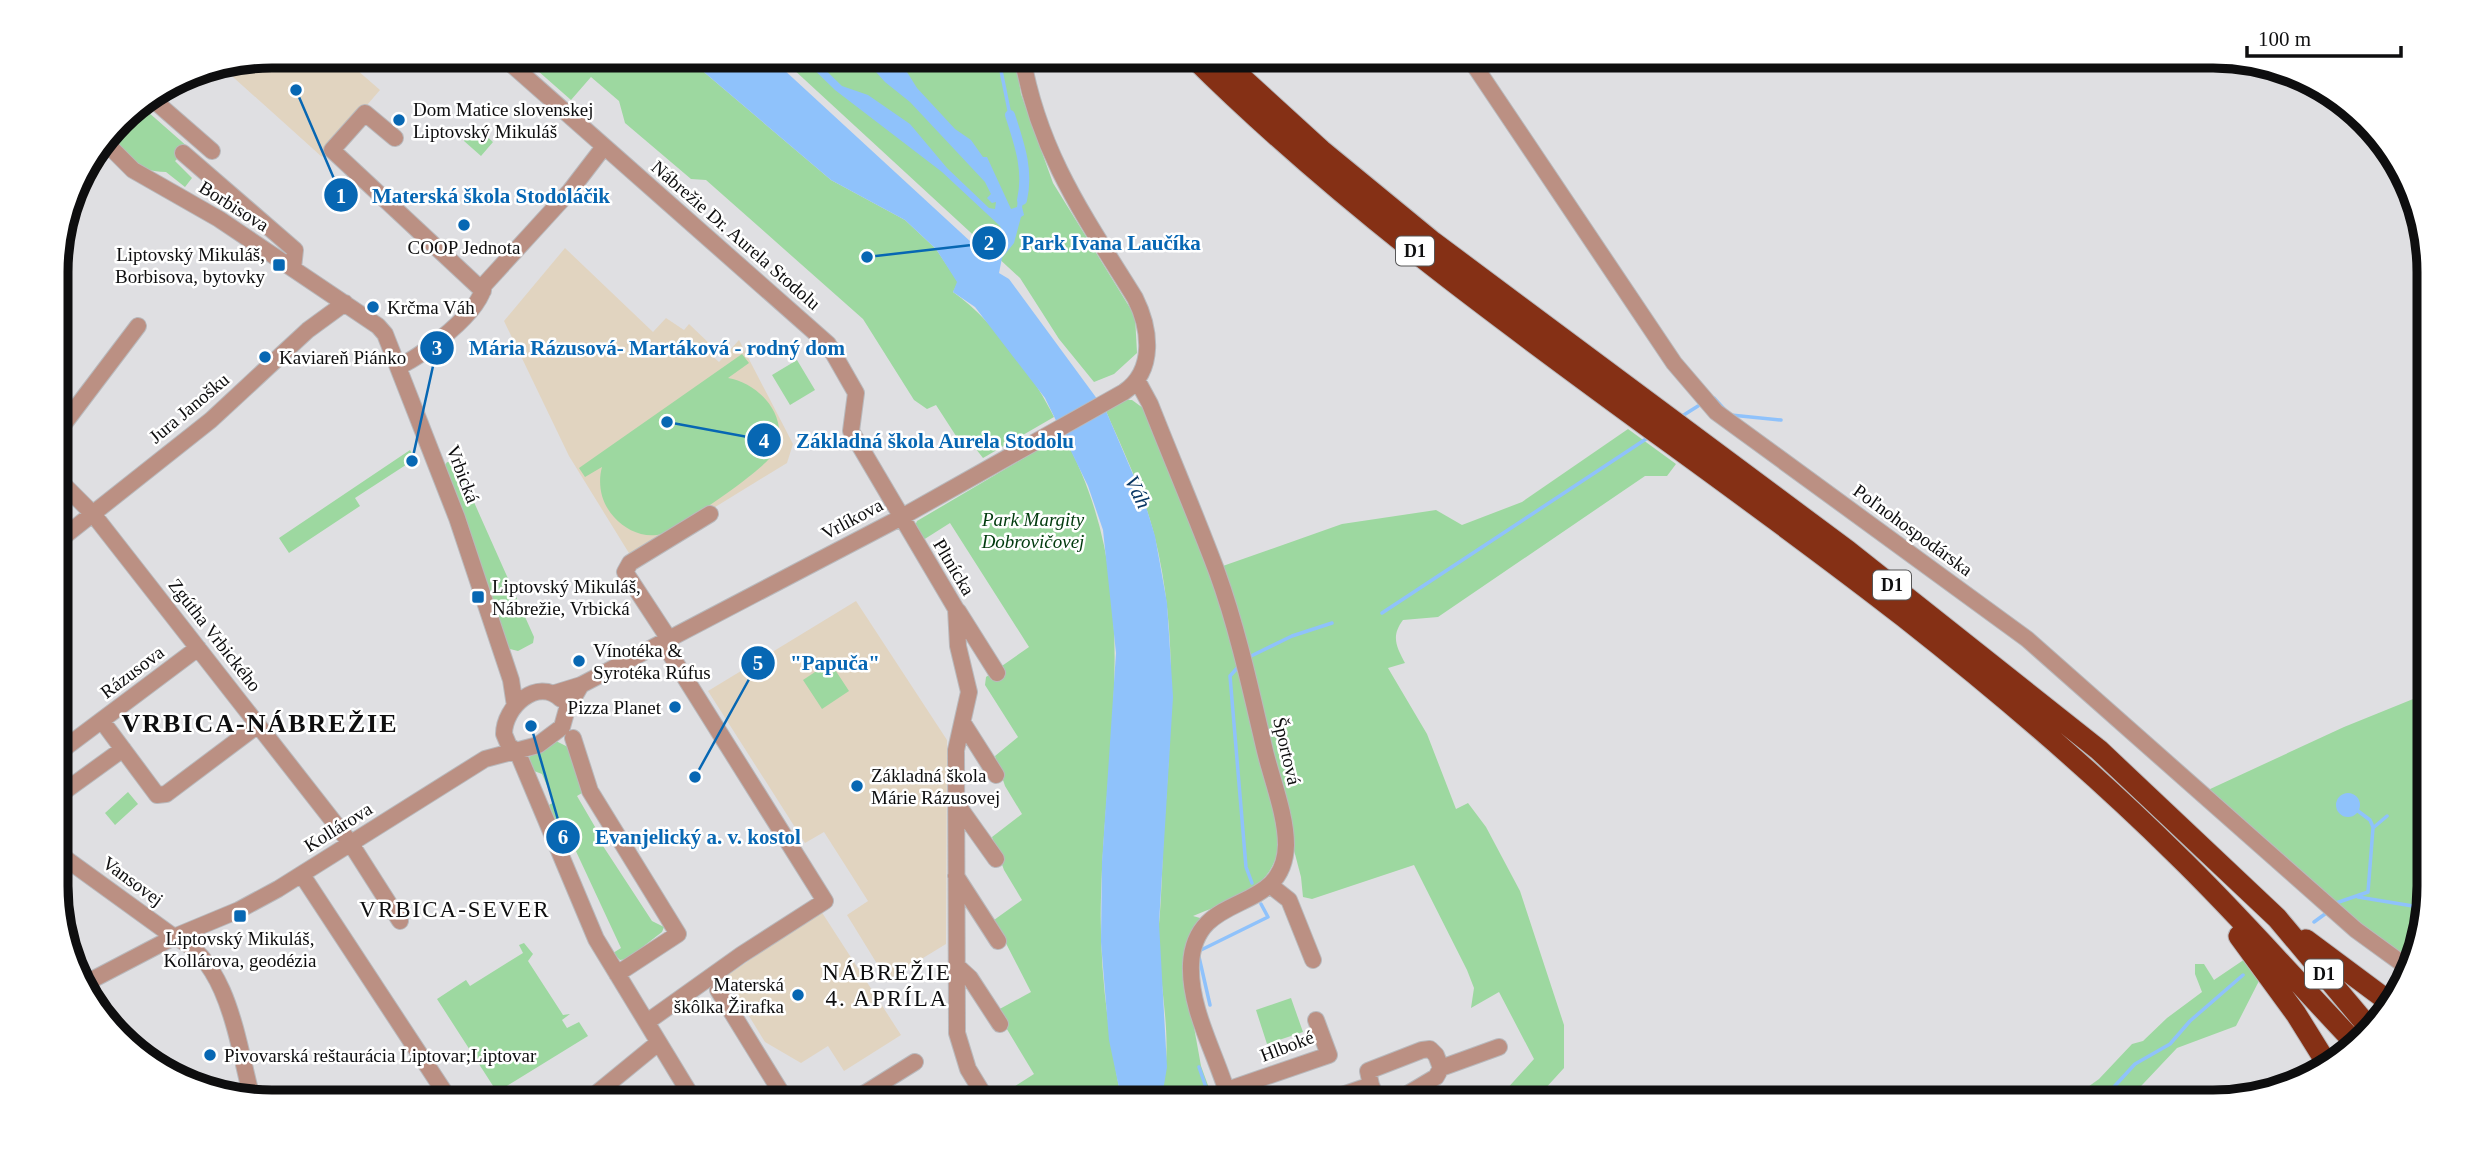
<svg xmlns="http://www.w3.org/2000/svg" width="2485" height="1158" font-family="Georgia,serif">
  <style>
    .education { fill: #e1d4c0 }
    .green { fill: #9dd8a0 }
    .water { fill: #8fc2fb }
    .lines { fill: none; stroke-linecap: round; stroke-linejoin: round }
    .stream { stroke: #8fc2fb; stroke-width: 3.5 }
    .canal { stroke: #8fc2fb; stroke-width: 10 }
    .minor-casing { stroke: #b9b9bc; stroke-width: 18 }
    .highway-casing { stroke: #b9b9bc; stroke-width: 23 }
    .minor { stroke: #bb9083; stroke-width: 16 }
    .highway { stroke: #853015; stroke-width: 21 }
    .poi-dot { fill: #0767b3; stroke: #fff; stroke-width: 2.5 }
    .labels { text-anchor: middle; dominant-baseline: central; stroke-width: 5; stroke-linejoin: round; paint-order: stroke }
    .shield { fill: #fff; stroke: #565657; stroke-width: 2 }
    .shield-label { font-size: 18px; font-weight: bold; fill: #0e0e0f }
    .poi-label { font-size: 19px; fill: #0e0e0f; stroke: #fff; text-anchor: start }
    .street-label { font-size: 19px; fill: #0e0e0f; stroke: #fff }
    .park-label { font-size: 19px; font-style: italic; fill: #013a0d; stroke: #fff }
    .water-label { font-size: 21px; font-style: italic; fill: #083663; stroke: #fff }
    .quarter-label { font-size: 23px; letter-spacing: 2px; fill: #0e0e0f; stroke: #fff }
    .district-label { font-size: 26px; font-weight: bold; letter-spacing: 2px; fill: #0e0e0f; stroke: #fff }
    .rim { fill: none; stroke: #0e0e0f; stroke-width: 9 }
    .leader { fill: none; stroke: #0767b3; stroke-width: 2.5 }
    .callout-dot { fill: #0767b3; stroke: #fff; stroke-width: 2.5 }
    .mark-label { font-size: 21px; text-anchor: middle; font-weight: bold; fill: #fff }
    .callout-label { font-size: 21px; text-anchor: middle; font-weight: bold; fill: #0767b3; stroke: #fff; stroke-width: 5; stroke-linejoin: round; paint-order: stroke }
  </style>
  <rect width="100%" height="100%" fill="#dfdfe2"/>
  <path class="education" d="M 273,56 L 341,56 L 380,90 L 322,157 L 223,68 Z
    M 565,248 L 653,332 L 666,318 L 684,330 L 689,324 L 712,346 L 708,352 L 719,362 L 739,340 L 793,444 L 787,463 L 632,558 L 569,456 L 504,321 Z
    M 856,601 L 947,740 L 946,944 L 887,980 L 847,915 L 868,901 L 824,832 L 805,843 L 708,691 Z
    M 821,911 L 901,1035 L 844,1071 L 828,1046 L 801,1063 L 765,1042 L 725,977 Z"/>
  <path class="green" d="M 521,56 L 685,56 L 831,180 L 905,220 L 936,249 L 958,282 L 953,292 C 992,319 1033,375 1054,417 L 983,458 L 965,435 L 958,439 L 936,405 L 927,409 L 914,400 L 863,319 L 706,180 L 691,179 L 625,123 L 619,101 L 591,77 L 571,100 Z
    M 779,56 L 1015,56 L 1021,94 L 1053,183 L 1135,316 L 1137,353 L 1114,374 L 1094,382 L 1059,339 L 1020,278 Z
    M 139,104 L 189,148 L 175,161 L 192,178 L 185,187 L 166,172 C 137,172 131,158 109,137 L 129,110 Z
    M 473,124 L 493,142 L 481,156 L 464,141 L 464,135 Z
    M 742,354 L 749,363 L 728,378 C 760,383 792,419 774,453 C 765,469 675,532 657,535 C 640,537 625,529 614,517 C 602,504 597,485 602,467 L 585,477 L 579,468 Z
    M 797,360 L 815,390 L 790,405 L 772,375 Z
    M 1125,400 L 1132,400 L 1143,408 L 1212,572 L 1242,676 L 1280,829 C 1281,887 1238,897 1193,916 L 1211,921 L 1195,962 L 1205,1023 L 1194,1027 L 1201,1066 L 1214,1102 L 1156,1102 C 1180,1054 1155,976 1159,924 C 1162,893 1162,861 1164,829 C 1171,729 1179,632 1154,534 C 1143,491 1123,451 1106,411 Z
    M 1628,429 L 1676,464 L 1667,476 L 1645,476 L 1438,617 L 1403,620 C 1391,636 1396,646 1405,663 L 1388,668 L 1427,734 L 1456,809 L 1468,803 L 1486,827 L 1520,891 L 1564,1025 L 1564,1068 L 1533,1102 L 1495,1102 L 1534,1059 L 1499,992 L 1471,1008 L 1474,988 L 1467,970 L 1414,865 L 1312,899 L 1303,897 L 1301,877 L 1220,567 L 1342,524 L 1436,510 L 1462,525 L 1522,502 Z
    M 1063,435 C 1146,585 1105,736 1101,897 C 1099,967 1108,1034 1122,1102 L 1017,1102 L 1009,1090 L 1034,1074 L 996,1011 L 1031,992 L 994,920 L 1022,900 L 1004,870 L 992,837 L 1022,814 L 1005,786 L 995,756 L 1018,737 L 985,685 L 986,677 L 1029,647 L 950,523 L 920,542 L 914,528 L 917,521 Z
    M 410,450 L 415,459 L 355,498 L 360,506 L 289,553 L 279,538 Z
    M 447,462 L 457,464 L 534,637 L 533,643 L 518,651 L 506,648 L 444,467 Z
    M 830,662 L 849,691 L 822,709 L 803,680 Z
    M 2428,693 L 2429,886 L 2414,962 L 2365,928 L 2208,790 L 2344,727 Z
    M 556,741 L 568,747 L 587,790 L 577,796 L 605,844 L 603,846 L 652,921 L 664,927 L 662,932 L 627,959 L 620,960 L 613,953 L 621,948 L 574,847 L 567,850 L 554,828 L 558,826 L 549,805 L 554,802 L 542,774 L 534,771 L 529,757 Z
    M 128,792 L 138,804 L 115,825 L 105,813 Z
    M 524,943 L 533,954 L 528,961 L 563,1015 L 570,1014 L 562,1020 L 567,1028 L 579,1022 L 588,1036 L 497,1092 L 437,999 L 466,980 L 470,986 L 523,953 L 519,945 Z
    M 2248,957 L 2262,975 L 2236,1026 L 2177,1048 L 2126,1102 L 2067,1102 L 2099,1079 L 2132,1044 L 2143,1041 L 2167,1018 L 2202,992 L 2195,974 L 2195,964 L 2204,964 L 2214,980 Z
    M 1291,998 L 1303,1032 L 1267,1044 L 1256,1010 Z"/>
  <path class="water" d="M 685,56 L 769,56 L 984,254 L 1003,233 L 1000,226 L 942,172 L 835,90 L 800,56 L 811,56 L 842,86 L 868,95 L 910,124 L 947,168 L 989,208 L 995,209 L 996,202 L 992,203 L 987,198 L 991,194 L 985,182 L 910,102 L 885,82 L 867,62 L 849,70 L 837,56 L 897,56 L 917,88 L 955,129 L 971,140 L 983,157 L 987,157 L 1011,209 L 1017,207 L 1020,184 L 1027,191 L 1022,207 L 1024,215 L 1021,217 L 1014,243 L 1002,258 L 999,273 L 1009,279 L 1106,411 L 1144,500 L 1155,536 L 1167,603 L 1173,697 L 1159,923 L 1167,1067 L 1164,1085 L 1156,1102 L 1122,1102 L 1109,1040 L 1101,942 L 1102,862 L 1116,653 L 1103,530 L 1088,486 L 1045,398 L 975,307 L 953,292 L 957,282 L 936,249 L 905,220 L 831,180 Z
    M2336 805a12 12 0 1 1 24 0a12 12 0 1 1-24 0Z"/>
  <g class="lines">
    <path class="stream" d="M 998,56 L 1010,115
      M 1714,398 L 1725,410
      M 1731,415 L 1781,420
      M 1679,418 L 1698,406
      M 1382,613 L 1649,437
      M 1247,658 L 1292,636 L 1332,623
      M 1239,666 L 1230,676 L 1246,867 L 1252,883
      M 2358,811 L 2370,820 L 2373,827
      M 2358,897 L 2425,908
      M 2336,903 L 2368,892 L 2373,828 L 2387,816
      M 2314,922 L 2325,914
      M 1201,950 L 1268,917 L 1261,904
      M 1199,957 L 1210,1005
      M 1199,1067 L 1211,1102
      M 2100,1102 L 2135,1064 L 2170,1044 L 2190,1021 L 2243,975"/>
    <path class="canal" d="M 1010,115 C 1019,143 1029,170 1022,200"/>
    <defs>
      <path id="minor" d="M 502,56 L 828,344 L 856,393 L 851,431 L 956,609 L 958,646 L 969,692 L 956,750 L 957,1033 L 968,1069 L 988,1102
        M 1468,56 L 1674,363 L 1716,412 L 2027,639 L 2356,930 L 2411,970
        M 150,97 L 212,151
        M 395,138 L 365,113 L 332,150 L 483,291
        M 105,142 L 133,170 L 219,219 L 378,326 L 385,334 L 457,518 L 511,680 L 515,706
        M 183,153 L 295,250 L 293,268
        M 400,366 C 423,355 481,312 484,285 L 570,191 L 603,148
        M 1137,380 L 1150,404 C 1172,460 1196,516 1217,572 C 1238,630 1251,691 1265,751 C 1272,780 1286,815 1286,845 C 1284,918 1195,887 1191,964 C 1189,1011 1218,1057 1230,1102
        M 57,433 L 138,326
        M 57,478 L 93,514 L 351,844 L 400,921
        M 57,542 L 211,420 L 308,330 L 345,303
        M 958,611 L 997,673
        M 555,693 L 581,685 L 900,518 L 1124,392 C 1156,370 1150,328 1135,298 C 1084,216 1039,153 1022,56
        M 102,721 L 157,795 L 166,794 L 258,725
        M 963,723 L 996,775
        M 573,738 L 590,791 L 678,934 L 617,974
        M 517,751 L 596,939 L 695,1102
        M 517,751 L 509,746 L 504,734 C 504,707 537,677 561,699
        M 58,753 L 198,648
        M 58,796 L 123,749
        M 954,800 L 996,859
        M 58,853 L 174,937 C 229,959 238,1047 252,1098
        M 302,875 L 451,1102
        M 956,876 L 998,941
        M 1270,885 L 1289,900 L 1313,960
        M 957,966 L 970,978 L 1000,1024
        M 86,983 L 174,937 L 239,910 L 278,889 L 485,759 L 538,745 L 562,727 L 567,709 L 581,685
        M 718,990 L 787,1102
        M 647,1022 L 741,955 L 825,901 L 667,649 L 665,633 L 625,572 L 630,563 L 710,514
        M 1371,1085 L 1378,1102
        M 1227,1090 L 1329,1055 L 1316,1020
        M 586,1102 L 658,1043
        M 851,1102 L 915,1062
        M 1322,1102 L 1371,1085 L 1368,1071 L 1422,1050 L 1430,1049 L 1436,1055 L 1441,1068 L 1499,1047
        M 1394,1102 L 1436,1077 L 1441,1068
        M 1431,1102 L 1437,1100"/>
      <path id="highway" d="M 1192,56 C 1407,270 1666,431 1904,617 C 1998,691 2091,770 2176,854 C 2239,915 2296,981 2356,1044
        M 1218,56 L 1321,150 L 1433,242 L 1848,551 L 2099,750 L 2277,918 L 2371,1030
        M 2239,936 L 2296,1014 L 2329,1067
        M 2306,940 L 2392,1004"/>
    </defs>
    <use href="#minor" class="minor-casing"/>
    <use href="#highway" class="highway-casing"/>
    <use href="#minor" class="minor"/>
    <use href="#highway" class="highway"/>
  </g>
  <g class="poi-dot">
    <circle cx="399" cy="120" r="7"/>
    <circle cx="464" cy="225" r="7"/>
    <rect x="272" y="258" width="14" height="14" rx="3.5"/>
    <circle cx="373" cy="307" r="7"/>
    <circle cx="265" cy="357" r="7"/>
    <rect x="471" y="590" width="14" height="14" rx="3.5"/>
    <circle cx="579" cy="661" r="7"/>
    <circle cx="675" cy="707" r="7"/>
    <circle cx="857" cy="786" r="7"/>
    <rect x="233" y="909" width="14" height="14" rx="3.5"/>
    <circle cx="798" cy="995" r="7"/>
    <circle cx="210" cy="1055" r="7"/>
  </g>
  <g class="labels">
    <g class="shield">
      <rect x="1396" y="236.5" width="38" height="29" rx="5"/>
      <rect x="1873" y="570.5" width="38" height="29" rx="5"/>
      <rect x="2305" y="959.5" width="38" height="29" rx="5"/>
    </g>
    <g class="shield-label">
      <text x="1415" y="251">D1</text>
      <text x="1892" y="585">D1</text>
      <text x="2324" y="974">D1</text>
    </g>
    <g class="poi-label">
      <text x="413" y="109">Dom Matice slovenskej<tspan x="413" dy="22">Liptovský Mikuláš</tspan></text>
      <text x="464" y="247" text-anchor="middle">COOP Jednota</text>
      <text x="265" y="254" text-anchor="end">Liptovský Mikuláš,<tspan x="265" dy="22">Borbisova, bytovky</tspan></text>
      <text x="387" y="307">Krčma Váh</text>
      <text x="279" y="357">Kaviareň Piánko</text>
      <text x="492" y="586">Liptovský Mikuláš,<tspan x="492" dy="22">Nábrežie, Vrbická</tspan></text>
      <text x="593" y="650">Vínotéka &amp;<tspan x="593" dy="22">Syrotéka Rúfus</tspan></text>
      <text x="661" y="707" text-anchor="end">Pizza Planet</text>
      <text x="871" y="775">Základná škola<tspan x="871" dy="22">Márie Rázusovej</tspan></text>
      <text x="240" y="938" text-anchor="middle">Liptovský Mikuláš,<tspan x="240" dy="22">Kollárova, geodézia</tspan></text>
      <text x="784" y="984" text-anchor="end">Materská<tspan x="784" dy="22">škôlka Žirafka</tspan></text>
      <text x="224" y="1055">Pivovarská reštaurácia Liptovar;Liptovar</text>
    </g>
    <g class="street-label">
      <text transform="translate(234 206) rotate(32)">Borbisova</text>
      <text transform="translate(736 235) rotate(41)">Nábrežie Dr. Aurela Stodolu</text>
      <text transform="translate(189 408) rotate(-40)">Jura Janošku</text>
      <text transform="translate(463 474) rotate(69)">Vrbická</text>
      <text transform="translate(852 519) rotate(-28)">Vrlíkova</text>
      <text transform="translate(1913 530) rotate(36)">Poľnohospodárska</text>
      <text transform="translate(954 567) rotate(59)">Pltnícka</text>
      <text transform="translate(215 635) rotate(52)">Zgútha Vrbického</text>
      <text transform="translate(132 672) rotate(-37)">Rázusova</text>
      <text transform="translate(1287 751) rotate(77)">Športová</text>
      <text transform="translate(338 827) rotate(-32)">Kollárova</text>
      <text transform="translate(133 881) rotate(36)">Vansovej</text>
      <text transform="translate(1287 1046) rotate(-21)">Hlboké</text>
    </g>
    <g class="park-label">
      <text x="1033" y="519">Park Margity<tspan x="1033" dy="22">Dobrovičovej</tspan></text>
    </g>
    <g class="water-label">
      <text transform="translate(1138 492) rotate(64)">Váh</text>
    </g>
    <g class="quarter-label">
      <text x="455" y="909">VRBICA-SEVER</text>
      <text x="887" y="972">NÁBREŽIE<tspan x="887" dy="26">4. APRÍLA</tspan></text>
    </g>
    <g class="district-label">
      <text x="260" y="723">VRBICA-NÁBREŽIE</text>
    </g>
  </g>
  <path d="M0 0H2485V1158H0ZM272 68H2213A204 204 0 0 1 2417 272V886A204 204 0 0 1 2213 1090H272A204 204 0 0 1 68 886V272A204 204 0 0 1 272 68Z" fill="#fff" fill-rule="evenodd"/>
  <path class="rim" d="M272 68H2213A204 204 0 0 1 2417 272V886A204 204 0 0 1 2213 1090H272A204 204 0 0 1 68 886V272A204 204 0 0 1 272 68Z"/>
  <path class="leader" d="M296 90L341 195M867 257L989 243M412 461L437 348M667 422L764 440M695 777L758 663M531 726L563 837"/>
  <g class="callout-dot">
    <circle cx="296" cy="90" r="7"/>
    <circle cx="867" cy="257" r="7"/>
    <circle cx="412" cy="461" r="7"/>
    <circle cx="667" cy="422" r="7"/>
    <circle cx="695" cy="777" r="7"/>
    <circle cx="531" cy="726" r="7"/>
    <circle cx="341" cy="195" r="18"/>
    <circle cx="989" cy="243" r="18"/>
    <circle cx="437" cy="348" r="18"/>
    <circle cx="764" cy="440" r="18"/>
    <circle cx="758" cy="663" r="18"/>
    <circle cx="563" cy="837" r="18"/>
  </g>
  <g class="mark-label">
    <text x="341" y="203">1</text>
    <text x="989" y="250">2</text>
    <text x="437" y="355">3</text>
    <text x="764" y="448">4</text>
    <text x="758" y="670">5</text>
    <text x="563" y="844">6</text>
  </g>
  <g class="callout-label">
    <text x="491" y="203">Materská škola Stodoláčik</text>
    <text x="1111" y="250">Park Ivana Laučíka</text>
    <text x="657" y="355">Mária Rázusová- Martáková - rodný dom</text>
    <text x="935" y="448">Základná škola Aurela Stodolu</text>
    <text x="835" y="670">"Papuča"</text>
    <text x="698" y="844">Evanjelický a. v. kostol</text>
  </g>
  <path d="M2247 46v10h154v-10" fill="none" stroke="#0e0e0f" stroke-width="3.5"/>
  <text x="2258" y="46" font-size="21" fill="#0e0e0f" stroke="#ffffff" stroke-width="5" paint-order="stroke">100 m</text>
</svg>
